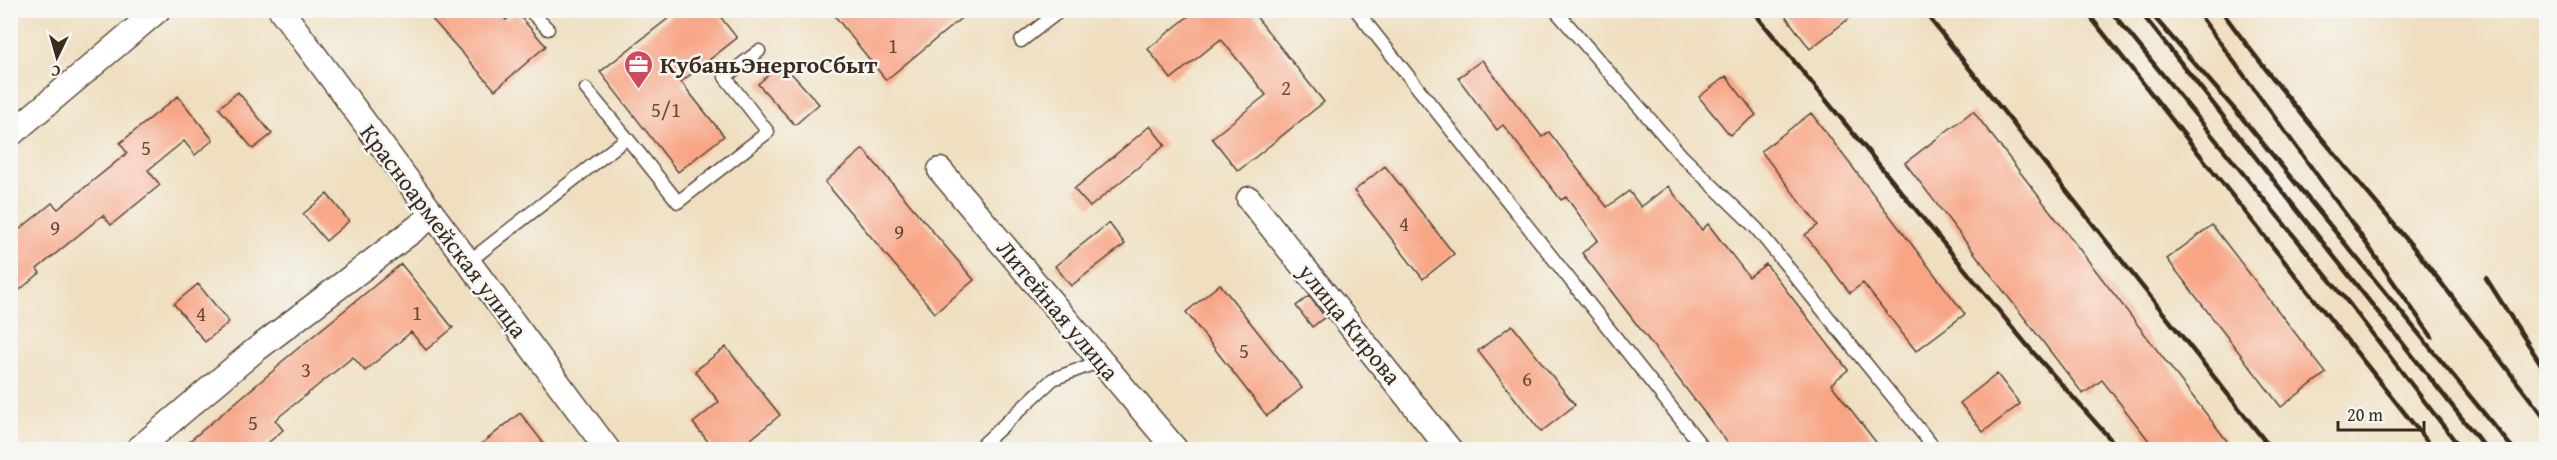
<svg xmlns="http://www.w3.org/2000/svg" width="2557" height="460" font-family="'Gentium Book Plus',serif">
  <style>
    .building { fill: #f8a585 }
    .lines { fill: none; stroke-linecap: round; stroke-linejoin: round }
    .service-casing { stroke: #564536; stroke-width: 15 }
    .minor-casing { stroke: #564536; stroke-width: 27 }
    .service { stroke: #fff; stroke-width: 12 }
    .minor { stroke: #fff; stroke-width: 24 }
    .rail { stroke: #3b2a1e; stroke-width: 4.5 }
    .labels { text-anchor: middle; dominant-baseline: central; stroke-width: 5; stroke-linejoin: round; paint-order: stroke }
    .number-label { font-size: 21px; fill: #6a4938 }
    .poi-label { font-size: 24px; font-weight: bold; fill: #3b2a1e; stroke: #f6f6f2; text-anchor: start }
    .street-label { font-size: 24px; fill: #3b2a1e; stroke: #f6f6f2 }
  </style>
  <rect width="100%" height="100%" fill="#f6f6f2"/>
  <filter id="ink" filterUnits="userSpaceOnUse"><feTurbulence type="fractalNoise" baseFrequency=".0167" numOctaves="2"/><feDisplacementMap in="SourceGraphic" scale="12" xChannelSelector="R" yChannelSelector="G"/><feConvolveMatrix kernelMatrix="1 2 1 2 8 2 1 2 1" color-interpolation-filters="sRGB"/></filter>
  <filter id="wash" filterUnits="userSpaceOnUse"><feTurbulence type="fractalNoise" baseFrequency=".008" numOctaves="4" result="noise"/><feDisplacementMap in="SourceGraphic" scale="24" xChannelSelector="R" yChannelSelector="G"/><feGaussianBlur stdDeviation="1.35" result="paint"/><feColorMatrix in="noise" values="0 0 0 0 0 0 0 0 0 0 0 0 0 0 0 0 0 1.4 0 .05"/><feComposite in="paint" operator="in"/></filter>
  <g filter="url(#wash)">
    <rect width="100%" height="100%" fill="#efdfc0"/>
    <g id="blocks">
      <path class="building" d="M 424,10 L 497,10 L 506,20 L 516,12 L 546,46 L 495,90 Z
        M 679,10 L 715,10 L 737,38 L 681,82 L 724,136 L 678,172 L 600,72 Z
        M 830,10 L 971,10 L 886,80 Z
        M 1196,10 L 1251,10 L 1324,102 L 1238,171 L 1212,138 L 1266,95 L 1221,39 L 1171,79 L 1148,49 Z
        M 1781,10 L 1860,10 L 1810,49 Z
        M 1482,60 L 1542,137 L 1549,132 L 1607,207 L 1629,191 L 1641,207 L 1668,186 L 1702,230 L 1708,224 L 1749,277 L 1766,264 L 1848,370 L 1831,384 L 1882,450 L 1733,450 L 1582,253 L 1598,240 L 1566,197 L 1561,200 L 1503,125 L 1497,130 L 1458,78 Z
        M 782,63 L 819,104 L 795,125 L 758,84 Z
        M 1726,76 L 1756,115 L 1730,135 L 1699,97 Z
        M 238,92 L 272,134 L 253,149 L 219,108 Z
        M 178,96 L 213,140 L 195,155 L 184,141 L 148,170 L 160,185 L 111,225 L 103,215 L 37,269 L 40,273 L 10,298 L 10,237 L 52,203 L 58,209 L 127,153 L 120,143 Z
        M 1973,111 L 2234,450 L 2156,450 L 2102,380 L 2083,394 L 1905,163 Z
        M 1811,113 L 1965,314 L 1916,351 L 1863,283 L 1850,293 L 1805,235 L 1818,225 L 1761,151 Z
        M 1150,126 L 1165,145 L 1090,207 L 1074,189 Z
        M 863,149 L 974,280 L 935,313 L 825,182 Z
        M 1385,166 L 1454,254 L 1423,279 L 1354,191 Z
        M 327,194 L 349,221 L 326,241 L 303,214 Z
        M 1109,223 L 1125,244 L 1071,286 L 1055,266 Z
        M 2212,225 L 2326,373 L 2281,407 L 2167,259 Z
        M 401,264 L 453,328 L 426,350 L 411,332 L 365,371 L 353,357 L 275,420 L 283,430 L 260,450 L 179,450 L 280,365 L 279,364 Z
        M 198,284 L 229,322 L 205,342 L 174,304 Z
        M 1220,284 L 1302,388 L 1267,416 L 1186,312 Z
        M 1309,296 L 1325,317 L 1312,327 L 1296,306 Z
        M 1512,325 L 1575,405 L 1541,432 L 1478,351 Z
        M 726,347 L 780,415 L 738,450 L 715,450 L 693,423 L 719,402 L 695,371 Z
        M 1997,374 L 2020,404 L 1983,432 L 1960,403 Z
        M 520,413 L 549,450 L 474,450 Z"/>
    </g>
  </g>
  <g filter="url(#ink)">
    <use href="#blocks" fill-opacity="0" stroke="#564536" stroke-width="1.5"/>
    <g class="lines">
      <defs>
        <path id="service" d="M 529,10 L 548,29
          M 1356,10 L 1705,450
          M 1555,10 L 1681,155 L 1756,228 L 1936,450
          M 1021,41 L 1061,10
          M 586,89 L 627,138
          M 467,263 L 627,138 L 678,202 L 768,132 L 725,77 L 759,51
          M 977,450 L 1053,379 L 1101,361"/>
        <path id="minor" d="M 281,10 L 608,450
          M 10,135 L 158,10
          M 940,170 L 1176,450
          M 1249,199 L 1450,450
          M 137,450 L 253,352 L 432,216"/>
      </defs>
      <use href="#service" class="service-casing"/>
      <use href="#minor" class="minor-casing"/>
      <use href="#service" class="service"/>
      <use href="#minor" class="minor"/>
      <path class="rail" d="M 1752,10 L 2031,350 L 2120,450
        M 1923,10 L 2272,450
        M 2085,10 L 2434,450
        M 2110,10 L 2351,306 L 2462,450
        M 2139,10 L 2487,450
        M 2148,10 L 2243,119 L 2514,450
        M 2196,10 L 2347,216 L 2432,337
        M 2221,10 C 2281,93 2348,169 2413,247 C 2459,304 2502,363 2546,420
        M 2486,278 L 2546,372"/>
    </g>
  </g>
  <defs>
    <symbol id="office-pin" viewBox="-11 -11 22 30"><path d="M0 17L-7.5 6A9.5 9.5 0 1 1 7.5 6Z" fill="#d1495b" stroke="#f6f6f2"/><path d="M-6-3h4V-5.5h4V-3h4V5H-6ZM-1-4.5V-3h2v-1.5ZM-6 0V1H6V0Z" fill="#fff"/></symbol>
  </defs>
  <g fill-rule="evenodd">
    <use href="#office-pin" x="622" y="48" width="33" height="45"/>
  </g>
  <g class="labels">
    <g class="number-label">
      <text x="893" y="45">1</text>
      <text x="1286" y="87">2</text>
      <text x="666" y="109">5/1</text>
      <text x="146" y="147">5</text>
      <text x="1404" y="223">4</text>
      <text x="55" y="227">9</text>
      <text x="899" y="231">9</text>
      <text x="417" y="312">1</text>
      <text x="201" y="313">4</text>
      <text x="1244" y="350">5</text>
      <text x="306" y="369">3</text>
      <text x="1527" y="378">6</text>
      <text x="253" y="422">5</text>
    </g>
    <g class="poi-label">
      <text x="660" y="64">КубаньЭнергоСбыт</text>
    </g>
    <g class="street-label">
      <text transform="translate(444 231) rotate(53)">Красноармейская улица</text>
      <text transform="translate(1058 310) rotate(50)">Литейная улица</text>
      <text transform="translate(1350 324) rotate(51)">улица Кирова</text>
    </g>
  </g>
  <rect width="2557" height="460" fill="none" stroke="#f6f6f2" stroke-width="36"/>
  <g transform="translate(57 57) rotate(185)" stroke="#f6f6f2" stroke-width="4.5" paint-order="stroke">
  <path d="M0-4.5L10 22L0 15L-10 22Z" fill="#3b2a1e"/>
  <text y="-9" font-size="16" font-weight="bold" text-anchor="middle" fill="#3b2a1e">С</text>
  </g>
  <path d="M2338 421v9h86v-9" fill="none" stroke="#3b2a1e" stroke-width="3"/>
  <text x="2347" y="421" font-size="18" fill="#3b2a1e" stroke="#f6f6f2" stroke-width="4.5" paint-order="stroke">20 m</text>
</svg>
